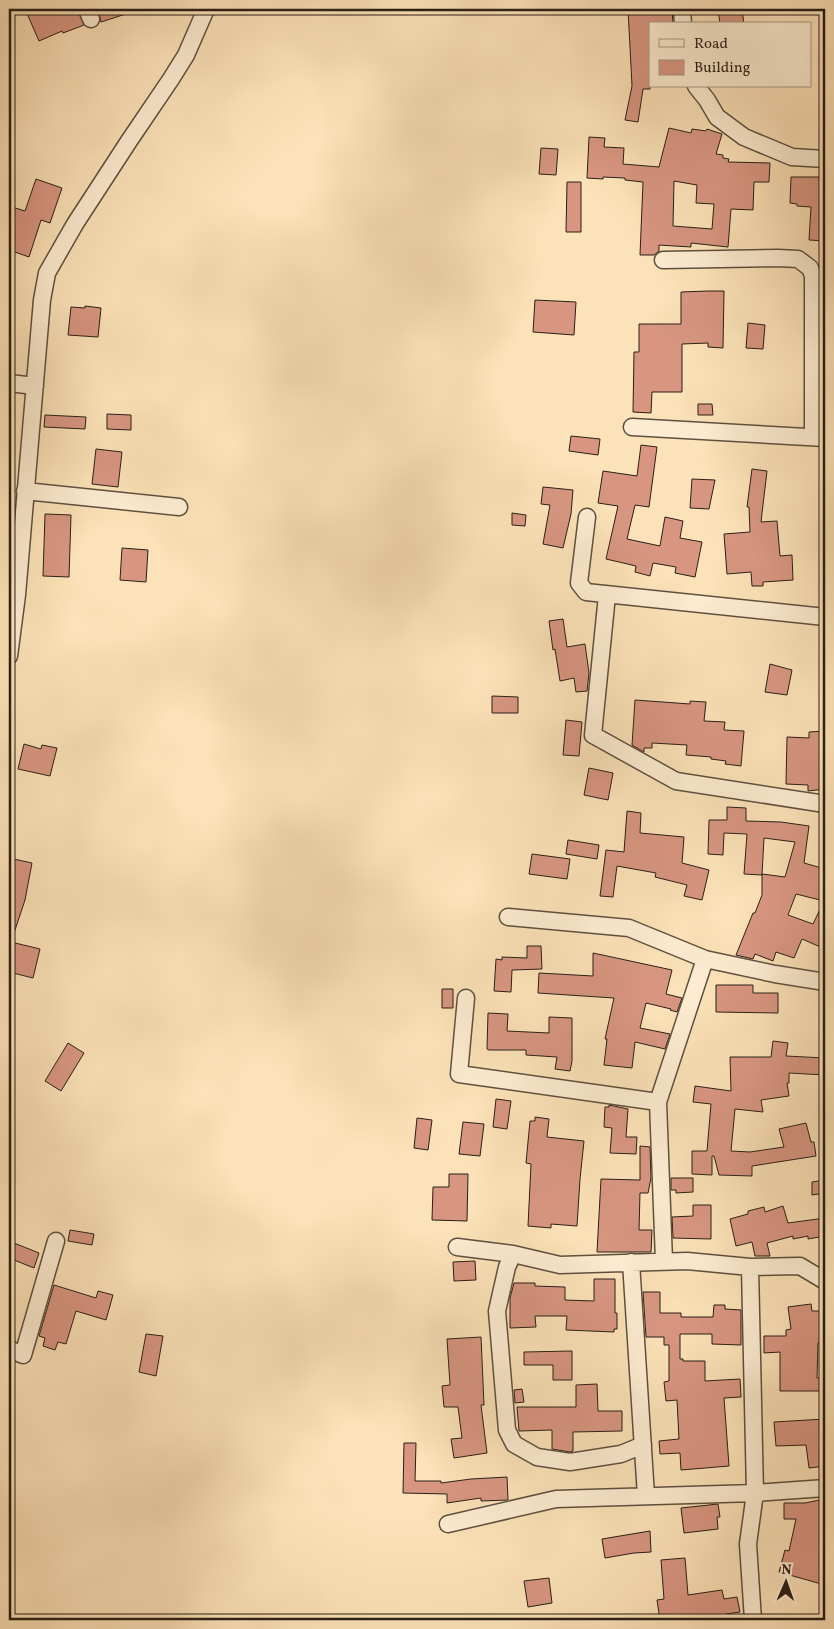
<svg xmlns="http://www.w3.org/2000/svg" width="834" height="1629" font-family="Vollkorn,serif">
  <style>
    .building { fill: #d89681; stroke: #291f17; fill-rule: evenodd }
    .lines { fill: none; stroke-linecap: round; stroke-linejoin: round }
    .minor-casing { stroke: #5e503f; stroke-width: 19 }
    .minor { stroke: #fdecd1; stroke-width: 16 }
  </style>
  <rect width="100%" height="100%" fill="#fce2b8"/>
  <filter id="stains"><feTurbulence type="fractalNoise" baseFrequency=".004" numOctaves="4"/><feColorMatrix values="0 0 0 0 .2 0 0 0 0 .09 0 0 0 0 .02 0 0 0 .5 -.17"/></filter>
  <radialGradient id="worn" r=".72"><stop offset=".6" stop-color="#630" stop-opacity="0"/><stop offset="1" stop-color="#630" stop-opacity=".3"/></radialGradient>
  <path class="building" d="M 25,9 L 77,9 L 84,25 L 63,33 L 62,31 L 39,41 Z
    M 98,9 L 135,9 L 135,11 L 101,22 Z
    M 628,9 L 672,9 L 673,24 L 650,24 L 650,89 L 643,89 L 638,122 L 625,120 L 632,86 Z
    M 718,9 L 742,9 L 744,24 L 720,24 Z
    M 669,128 L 691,133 L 692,129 L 706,131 L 707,129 L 722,134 L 716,154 L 723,155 L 723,158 L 729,159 L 728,162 L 770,163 L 769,182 L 754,182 L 753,210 L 731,209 L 728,247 L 691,243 L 691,247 L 659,245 L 659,251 L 654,255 L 640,255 L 643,182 L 625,180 L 625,178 L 603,177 L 603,179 L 587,178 L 589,137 L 605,138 L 604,147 L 624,148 L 623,164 L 659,167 ZM 674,181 L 697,185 L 696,203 L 714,204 L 712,229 L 673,226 Z
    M 541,148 L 558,149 L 556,175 L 539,174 Z
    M 791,177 L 825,177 L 825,241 L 809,240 L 811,207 L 797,206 L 797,204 L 790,203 Z
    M 36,179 L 62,188 L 50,223 L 41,220 L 29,257 L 9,250 L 9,206 L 25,211 Z
    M 567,182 L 581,182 L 581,232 L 566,232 Z
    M 708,291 L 724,291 L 723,348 L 708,347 L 708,343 L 682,344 L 682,392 L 652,392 L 651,413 L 633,412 L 634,352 L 639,352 L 639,324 L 681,324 L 681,292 Z
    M 535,300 L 576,302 L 574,335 L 533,332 Z
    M 85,306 L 101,308 L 98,337 L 68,335 L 71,307 L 85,308 Z
    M 748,323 L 765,325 L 763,349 L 746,348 Z
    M 698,404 L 712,404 L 713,415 L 698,415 Z
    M 107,414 L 131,415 L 131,430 L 107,429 Z
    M 45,415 L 86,417 L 85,429 L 44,427 Z
    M 571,436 L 600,439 L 598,455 L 569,451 Z
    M 641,445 L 657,447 L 649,507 L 635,505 L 627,539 L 660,546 L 665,517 L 683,521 L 680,538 L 702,542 L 695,577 L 675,573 L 676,567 L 653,563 L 650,576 L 635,572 L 636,566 L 606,559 L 618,506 L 598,503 L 603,471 L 637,476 Z
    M 96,449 L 122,452 L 118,487 L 92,484 Z
    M 752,469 L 767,471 L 761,522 L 777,521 L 780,556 L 792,555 L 793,580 L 763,582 L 763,586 L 752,586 L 751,572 L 727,574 L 724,534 L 750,532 L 749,507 L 747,507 Z
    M 692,479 L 715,480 L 709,509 L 690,508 Z
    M 543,487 L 573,490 L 571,514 L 563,548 L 543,544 L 550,505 L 541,504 Z
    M 512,513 L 526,515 L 525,526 L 512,525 Z
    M 45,514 L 71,515 L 69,577 L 43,576 Z
    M 122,548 L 148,550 L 146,582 L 120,580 Z
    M 563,619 L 567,647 L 585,644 L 589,673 L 587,691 L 576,692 L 574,678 L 560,681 L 555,649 L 553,650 L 549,621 Z
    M 770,664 L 792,670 L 787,695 L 765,692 Z
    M 492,696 L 518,697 L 518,713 L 492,713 Z
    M 635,700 L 690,704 L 690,701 L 706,702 L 704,721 L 725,722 L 724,730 L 744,731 L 741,766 L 725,764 L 726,761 L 711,759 L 711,757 L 686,755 L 687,745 L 652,743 L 652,748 L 644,748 L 644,752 L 632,745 Z
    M 566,720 L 582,722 L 579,756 L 563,755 Z
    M 825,731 L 825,789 L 808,791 L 808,785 L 786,784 L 787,737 L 809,738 L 809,732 Z
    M 24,744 L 41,749 L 42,745 L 57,748 L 50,776 L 18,769 Z
    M 589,768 L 613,773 L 608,800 L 584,795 Z
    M 727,807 L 746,808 L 746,821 L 781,822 L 809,826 L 804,863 L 825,869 L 825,949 L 802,939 L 794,958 L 776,952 L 773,961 L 755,954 L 753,959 L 736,955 L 753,913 L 755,913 L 762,895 L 762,874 L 785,877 L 795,842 L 764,838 L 762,875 L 744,874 L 747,834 L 724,833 L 723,855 L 708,854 L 709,820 L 727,820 ZM 796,894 L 824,901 L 813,924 L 788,915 Z
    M 627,811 L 641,813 L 640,833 L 684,837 L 682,863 L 709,870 L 702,900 L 684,896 L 687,885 L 655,877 L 656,873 L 617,866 L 613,897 L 600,896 L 606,850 L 624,852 Z
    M 568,840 L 599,845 L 597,859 L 566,854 Z
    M 532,854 L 570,859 L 567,879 L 529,874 Z
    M 9,858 L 32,863 L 25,900 L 11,942 L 40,949 L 33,978 L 9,972 Z
    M 527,946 L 541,946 L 542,969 L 512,970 L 511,992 L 494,991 L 496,959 L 502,960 L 502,957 L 527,958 Z
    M 593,953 L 672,970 L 666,994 L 682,998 L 677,1012 L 670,1010 L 671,1009 L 646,1003 L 640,1028 L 670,1034 L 665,1049 L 635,1042 L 632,1068 L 604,1065 L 607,1039 L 605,1039 L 614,998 L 538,993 L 539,973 L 593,976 Z
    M 716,985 L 753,985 L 753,993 L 778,993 L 778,1013 L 716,1012 Z
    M 442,989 L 453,989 L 453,1008 L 442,1008 Z
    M 488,1013 L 508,1014 L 507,1031 L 549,1033 L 549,1017 L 572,1018 L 572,1061 L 570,1071 L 555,1069 L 557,1057 L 526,1055 L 526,1050 L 489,1050 L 487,1049 Z
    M 773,1041 L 788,1043 L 786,1056 L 825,1058 L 825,1075 L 789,1073 L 789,1083 L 787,1083 L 789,1096 L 761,1100 L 763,1112 L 735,1109 L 731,1151 L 750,1152 L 784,1147 L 779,1129 L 806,1123 L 811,1142 L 814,1142 L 816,1156 L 752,1166 L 752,1176 L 719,1175 L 714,1156 L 712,1156 L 712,1175 L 692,1174 L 692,1151 L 707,1151 L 711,1104 L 693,1102 L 695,1086 L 731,1091 L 730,1057 L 771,1057 Z
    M 68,1043 L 84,1053 L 61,1091 L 45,1081 Z
    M 496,1099 L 511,1101 L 507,1129 L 493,1127 Z
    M 609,1105 L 628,1109 L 626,1137 L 637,1137 L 636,1154 L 610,1153 L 612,1128 L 604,1127 L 605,1107 L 609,1107 Z
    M 535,1117 L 549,1119 L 547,1137 L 584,1141 L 580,1179 L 577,1226 L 551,1224 L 551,1228 L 528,1226 L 531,1164 L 526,1163 L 530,1121 L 535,1121 Z
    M 417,1118 L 432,1120 L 428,1150 L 414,1148 Z
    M 463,1122 L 484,1124 L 480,1156 L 459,1154 Z
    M 640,1146 L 650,1147 L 651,1178 L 648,1193 L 640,1193 L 639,1230 L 652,1230 L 651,1252 L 597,1252 L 601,1179 L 640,1180 Z
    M 449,1174 L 468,1174 L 467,1221 L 432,1220 L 433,1187 L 449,1187 Z
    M 671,1178 L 693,1178 L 693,1192 L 676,1193 L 676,1190 L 671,1190 Z
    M 825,1180 L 825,1193 L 812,1195 L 812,1182 Z
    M 693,1205 L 711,1205 L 711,1239 L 673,1238 L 672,1217 L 693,1216 Z
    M 783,1206 L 788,1223 L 825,1218 L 825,1236 L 808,1239 L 808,1236 L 793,1239 L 793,1236 L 767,1243 L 770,1256 L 755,1256 L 752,1242 L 736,1246 L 730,1219 L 748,1214 L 748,1211 L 764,1207 L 765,1212 Z
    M 70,1230 L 94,1234 L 92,1245 L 68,1241 Z
    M 14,1243 L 39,1253 L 34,1268 L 9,1258 Z
    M 475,1261 L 476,1280 L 454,1281 L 453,1262 Z
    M 594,1279 L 615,1279 L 615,1313 L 617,1313 L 617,1329 L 614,1329 L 614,1332 L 566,1330 L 567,1316 L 535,1316 L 536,1327 L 510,1328 L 510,1298 L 514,1283 L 535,1283 L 535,1286 L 565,1287 L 565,1300 L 594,1301 Z
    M 54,1285 L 96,1298 L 98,1291 L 113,1295 L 106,1320 L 76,1311 L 66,1344 L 58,1342 L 55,1350 L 43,1346 L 45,1338 L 39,1336 Z
    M 643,1292 L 660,1292 L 660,1313 L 681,1313 L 681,1317 L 713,1317 L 714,1305 L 725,1305 L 725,1309 L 741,1310 L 741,1345 L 712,1344 L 712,1334 L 680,1334 L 680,1359 L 683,1359 L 683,1361 L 705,1361 L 705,1381 L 740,1379 L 741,1397 L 724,1398 L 729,1466 L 681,1470 L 680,1453 L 660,1454 L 659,1441 L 679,1439 L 677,1400 L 666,1401 L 664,1382 L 669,1381 L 669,1345 L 664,1345 L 664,1337 L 646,1337 Z
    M 811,1304 L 812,1311 L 825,1311 L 825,1343 L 818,1343 L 817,1378 L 825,1377 L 825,1391 L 780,1391 L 780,1352 L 764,1353 L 764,1336 L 786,1336 L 786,1330 L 791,1329 L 788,1307 Z
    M 146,1334 L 163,1336 L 156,1376 L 139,1372 Z
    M 481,1337 L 484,1405 L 481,1405 L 487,1453 L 454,1458 L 451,1439 L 462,1438 L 458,1407 L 444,1407 L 442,1386 L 450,1385 L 447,1339 Z
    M 572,1351 L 572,1380 L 553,1380 L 553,1365 L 524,1365 L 524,1352 Z
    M 597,1384 L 598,1411 L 622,1411 L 622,1431 L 573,1432 L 573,1451 L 570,1452 L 552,1449 L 552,1430 L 519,1431 L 517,1407 L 576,1407 L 576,1385 Z
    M 522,1389 L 524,1402 L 515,1403 L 514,1390 Z
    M 825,1419 L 825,1466 L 809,1468 L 806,1445 L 776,1446 L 774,1422 Z
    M 404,1443 L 416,1443 L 415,1481 L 441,1481 L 441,1483 L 471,1479 L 507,1477 L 508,1500 L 481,1501 L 481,1498 L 447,1503 L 447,1494 L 403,1493 Z
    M 825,1499 L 825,1585 L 779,1572 L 785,1550 L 789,1551 L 796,1519 L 784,1519 L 784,1503 L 805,1503 Z
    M 718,1504 L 720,1517 L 717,1517 L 718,1529 L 684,1533 L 681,1508 Z
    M 650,1531 L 651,1552 L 634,1553 L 605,1558 L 602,1539 Z
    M 685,1558 L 688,1595 L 722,1590 L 724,1599 L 737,1597 L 740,1612 L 726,1614 L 726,1616 L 700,1620 L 660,1620 L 657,1600 L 664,1599 L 661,1560 Z
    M 549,1578 L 552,1603 L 528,1607 L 524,1581 Z"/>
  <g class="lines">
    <defs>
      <path id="minor" d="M 87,9 L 91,19
        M 682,9 L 683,24
        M 696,86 L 707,100 L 717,117 L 744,137 L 792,157 L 825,159
        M 663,260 L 778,258 L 798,259 L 810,268 L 813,276 L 813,437
        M 9,383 L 35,386
        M 632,427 L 825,438
        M 25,491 L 179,507
        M 587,517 L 579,583 L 586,592 L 825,617
        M 607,595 L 593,735 L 676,781 L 825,804
        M 9,656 L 17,595 L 42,300 L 47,273 L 75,224 L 129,141 L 171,79 L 186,55 L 206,9
        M 508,917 L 629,928 L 705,959 L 775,974 L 825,982
        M 466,998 L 459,1074 L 658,1102
        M 457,1247 L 513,1254 L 560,1265 L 687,1261 L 750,1267 L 800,1266 L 825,1281
        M 513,1254 L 507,1267 L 497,1311 L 507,1430 L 514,1444 L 537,1457 L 570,1462 L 621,1454 L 643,1445
        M 664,1261 L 658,1102 L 705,959
        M 631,1262 L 646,1496
        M 750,1267 L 755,1493 L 748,1544 L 753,1620
        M 9,1349 L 23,1355 L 56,1241
        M 448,1524 L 556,1499 L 755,1493 L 825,1488"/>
    </defs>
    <use href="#minor" class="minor-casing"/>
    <use href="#minor" class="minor"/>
  </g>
  <rect width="834" height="1629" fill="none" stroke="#fce2b8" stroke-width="30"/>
  <rect x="10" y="10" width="814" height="1609" fill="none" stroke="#291f17" stroke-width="2.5"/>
  <rect x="15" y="15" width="804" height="1599" fill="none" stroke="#291f17"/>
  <rect x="649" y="22" width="162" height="65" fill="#fdecd1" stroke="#a89a87"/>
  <rect x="659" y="39" width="25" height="8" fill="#fdecd1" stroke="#a89a87"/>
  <text x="694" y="48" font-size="15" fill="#291f17">Road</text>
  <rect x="659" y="60" width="25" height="15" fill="#d89681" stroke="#a89a87"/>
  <text x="694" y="72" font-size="15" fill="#291f17">Building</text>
  <g transform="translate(786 1582) rotate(2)" stroke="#fdecd1" stroke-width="4" paint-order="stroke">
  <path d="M0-4L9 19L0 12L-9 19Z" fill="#291f17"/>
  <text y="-8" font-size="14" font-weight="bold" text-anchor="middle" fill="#291f17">N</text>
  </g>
  <rect width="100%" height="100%" filter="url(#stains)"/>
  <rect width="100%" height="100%" fill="url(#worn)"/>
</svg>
